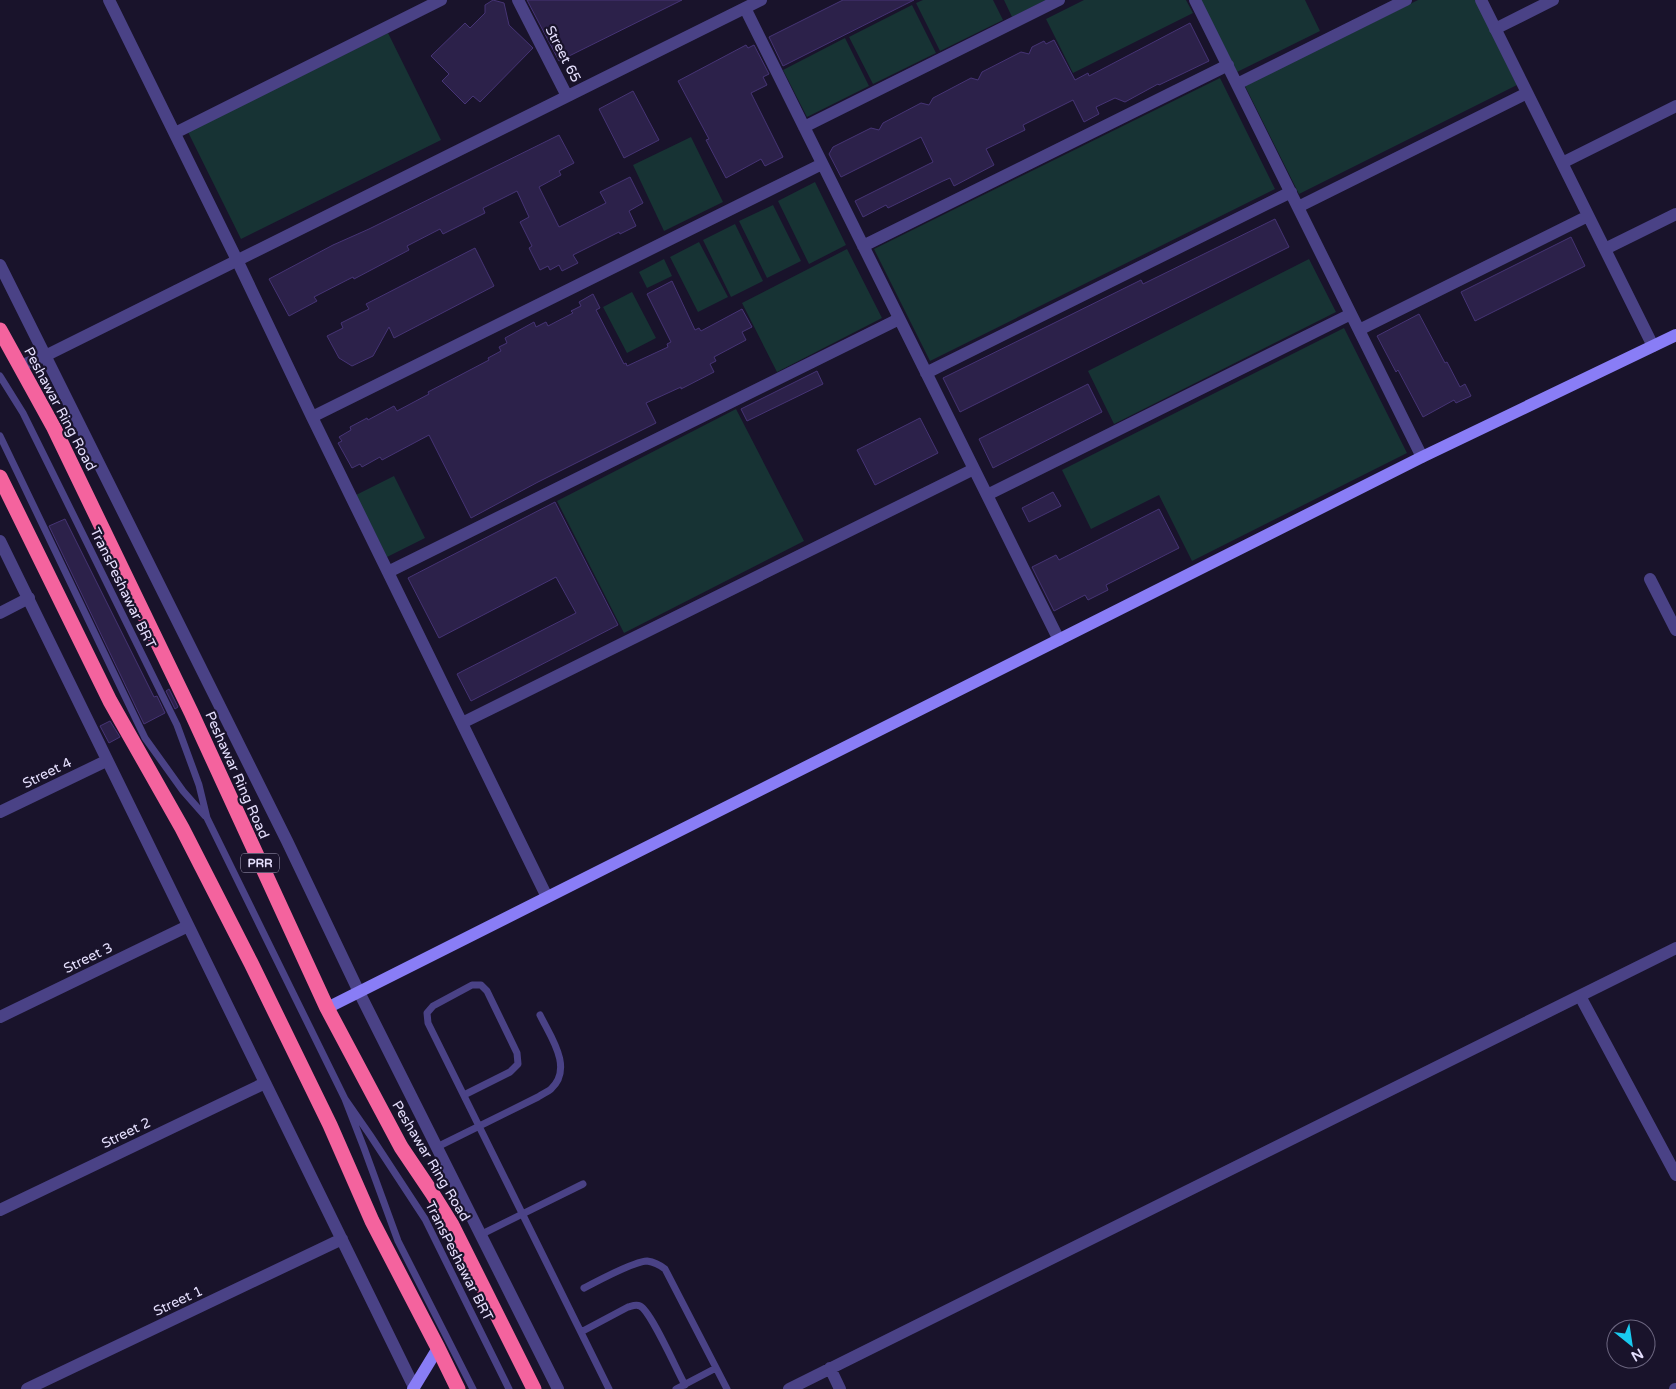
<svg xmlns="http://www.w3.org/2000/svg" width="1676" height="1389" font-family="'Varela Round',sans-serif">
  <style>
    .green { fill: #173334 }
    .building { fill: #2c214a; stroke: #463475 }
    .lines { fill: none; stroke-linecap: round; stroke-linejoin: round }
    .lane { stroke: #4a4286; stroke-width: 7 }
    .street { stroke: #4a4286; stroke-width: 12 }
    .secondary { stroke: #897df6; stroke-width: 12 }
    .highway { stroke: #f4639e; stroke-width: 15 }
    .labels { text-anchor: middle; dominant-baseline: central; stroke-width: 4.5; stroke-linejoin: round; paint-order: stroke }
    .shield { fill: #19132b; stroke: #a8a2be; stroke-width: 1 }
    .shield-label { font-size: 12px; font-weight: bold; fill: #e5dffd }
    .street-label { font-size: 14px; fill: #e5dffd; stroke: #19132b }
  </style>
  <rect width="100%" height="100%" fill="#19132b"/>
  <path class="green" d="M 923,0 L 993,0 L 1003,20 L 940,51 L 916,3 Z
    M 1004,0 L 1046,0 L 1012,17 Z
    M 1084,0 L 1186,0 L 1193,13 L 1073,73 L 1046,19 Z
    M 1201,0 L 1305,0 L 1320,31 L 1237,72 Z
    M 1418,0 L 1475,0 L 1517,85 L 1299,194 L 1245,86 Z
    M 912,5 L 936,53 L 873,84 L 849,37 Z
    M 388,33 L 441,140 L 241,239 L 188,132 Z
    M 845,38 L 869,86 L 807,117 L 783,70 Z
    M 1220,78 L 1275,189 L 930,361 L 874,249 Z
    M 691,137 L 723,202 L 664,231 L 633,165 Z
    M 815,182 L 846,245 L 809,264 L 778,201 Z
    M 773,205 L 801,261 L 767,278 L 739,221 Z
    M 735,224 L 763,281 L 731,297 L 703,240 Z
    M 699,242 L 728,297 L 698,312 L 670,257 Z
    M 847,249 L 882,318 L 777,372 L 742,303 Z
    M 664,259 L 672,276 L 647,288 L 639,272 Z
    M 1309,259 L 1336,312 L 1114,424 L 1088,371 Z
    M 632,292 L 656,338 L 627,353 L 603,307 Z
    M 1344,328 L 1407,453 L 1192,561 L 1159,495 L 1091,529 L 1062,470 Z
    M 736,409 L 804,541 L 624,633 L 557,501 Z
    M 394,476 L 425,538 L 387,557 L 356,495 Z"/>
  <path class="building" d="M 493,0 L 504,3 L 509,25 L 533,48 L 480,102 L 473,96 L 465,104 L 442,81 L 449,74 L 431,56 L 465,23 L 470,28 L 485,13 L 485,5 Z
    M 527,0 L 682,0 L 559,61 Z
    M 843,0 L 914,0 L 783,66 L 769,37 Z
    M 1190,23 L 1209,61 L 1159,85 L 1158,84 L 1125,102 L 1115,98 L 1096,107 L 1099,114 L 1084,122 L 1073,100 L 1023,125 L 1025,130 L 986,149 L 994,165 L 954,186 L 950,178 L 943,181 L 888,208 L 886,205 L 863,217 L 855,201 L 933,162 L 921,137 L 841,177 L 829,154 L 833,147 L 871,128 L 879,130 L 883,123 L 921,103 L 929,105 L 933,98 L 971,78 L 978,80 L 982,72 L 1021,52 L 1029,54 L 1032,47 L 1044,41 L 1046,44 L 1054,40 L 1075,80 L 1088,73 L 1089,76 Z
    M 746,45 L 748,48 L 754,45 L 769,74 L 763,77 L 767,85 L 751,93 L 783,157 L 765,166 L 761,159 L 726,178 L 706,140 L 709,139 L 678,81 Z
    M 633,91 L 659,140 L 624,158 L 599,109 Z
    M 559,135 L 574,163 L 559,171 L 561,175 L 539,187 L 559,227 L 606,203 L 600,192 L 630,177 L 643,203 L 629,211 L 636,226 L 620,234 L 619,232 L 573,255 L 578,263 L 562,271 L 559,265 L 550,270 L 548,266 L 540,270 L 529,248 L 532,246 L 520,222 L 529,217 L 517,191 L 483,208 L 485,213 L 443,234 L 440,229 L 407,246 L 409,250 L 354,279 L 353,277 L 314,297 L 317,301 L 289,316 L 269,279 L 333,245 L 369,229 Z
    M 1275,219 L 1289,247 L 960,412 L 943,378 L 1141,280 L 1143,284 Z
    M 1571,237 L 1585,266 L 1475,321 L 1461,292 Z
    M 475,248 L 494,286 L 394,338 L 389,327 L 373,356 L 352,366 L 339,358 L 327,336 L 343,328 L 341,323 L 369,309 L 366,304 Z
    M 672,281 L 695,330 L 699,328 L 701,331 L 742,309 L 752,327 L 742,332 L 746,340 L 714,357 L 716,361 L 710,364 L 714,372 L 681,389 L 681,387 L 646,403 L 656,423 L 538,482 L 471,518 L 429,435 L 382,460 L 380,457 L 362,467 L 360,464 L 352,468 L 338,443 L 342,441 L 339,437 L 351,430 L 350,427 L 367,418 L 368,420 L 394,406 L 397,411 L 429,394 L 428,392 L 489,360 L 488,358 L 501,351 L 499,347 L 507,343 L 505,338 L 534,322 L 536,327 L 546,322 L 548,326 L 573,313 L 571,311 L 581,306 L 579,302 L 593,294 L 600,308 L 596,310 L 624,364 L 626,363 L 627,366 L 668,347 L 667,344 L 671,342 L 647,294 Z
    M 1419,314 L 1445,363 L 1447,362 L 1460,387 L 1465,384 L 1471,396 L 1456,403 L 1454,400 L 1423,417 L 1398,370 L 1396,372 L 1377,336 Z
    M 817,371 L 823,384 L 747,421 L 741,409 Z
    M 1088,384 L 1102,412 L 993,468 L 979,439 Z
    M 920,418 L 938,453 L 875,485 L 857,450 Z
    M 1053,492 L 1061,506 L 1029,522 L 1022,508 Z
    M 555,502 L 618,625 L 471,701 L 457,674 L 576,613 L 556,577 L 439,638 L 408,578 Z
    M 1159,509 L 1179,548 L 1106,585 L 1108,590 L 1088,600 L 1085,595 L 1054,611 L 1032,567 L 1056,555 L 1059,560 Z
    M 65,519 L 154,697 L 157,696 L 165,713 L 144,724 L 49,526 Z
    M 169,689 L 178,707 L 175,709 L 166,691 Z
    M 110,721 L 120,737 L 109,743 L 100,726 Z"/>
  <g class="lines">
    <path class="lane" d="M 0,376 L 23,413 L 177,725 L 199,785 L 207,818 L 345,1099
      M 0,436 L 145,738 L 183,791 L 205,816
      M 464,1095 L 510,1072 L 518,1064 L 517,1053 L 487,991 L 481,985 L 472,985 L 433,1006 L 427,1013 L 428,1023 L 609,1389
      M 437,1147 L 538,1097 C 542,1094 548,1092 551,1089 C 574,1068 550,1036 540,1015
      M 480,1235 L 583,1184
      M 584,1288 C 598,1281 634,1261 647,1261 C 654,1262 660,1265 665,1269 L 727,1389
      M 581,1332 L 628,1307 C 632,1306 636,1304 640,1306 C 651,1311 677,1371 685,1385
      M 473,1389 L 398,1241 L 364,1148 L 345,1099 L 370,1135 L 425,1219 L 509,1389
      M 676,1389 L 716,1368"/>
    <path class="street" d="M 109,0 L 237,260 L 312,417 L 547,897
      M 518,0 L 567,96
      M 1195,0 L 1422,457
      M 1481,0 L 1653,346
      M 745,8 L 1059,640
      M 1495,29 L 1553,0
      M 1237,84 L 1406,0
      M 804,127 L 1059,0
      M 175,133 L 441,0
      M 1562,163 L 1676,106
      M 1298,207 L 1527,93
      M 863,246 L 1228,65
      M 1605,249 L 1676,214
      M 0,265 L 287,841 L 359,992 L 558,1389
      M 1359,330 L 1588,216
      M 20,366 L 45,356 L 761,0
      M 926,373 L 1291,192
      M 312,417 L 822,164
      M 987,495 L 1351,314
      M 0,541 L 414,1387
      M 388,572 L 899,319
      M 1650,579 L 1676,630
      M 0,613 L 29,598
      M 462,723 L 974,469
      M 0,812 L 106,761
      M 1580,996 L 1676,1175
      M 0,1017 L 188,926
      M 0,1210 L 265,1083
      M 830,1368 L 840,1389
      M 27,1389 L 342,1239
      M 789,1389 L 1676,948
      M 1675,1389 L 1676,1389"/>
    <path class="secondary" d="M 327,1008 L 1422,457 L 1676,335
      M 413,1389 L 438,1348"/>
    <path class="highway" d="M 0,330 L 54,428 L 191,712 L 327,1008 L 401,1147 L 432,1193 L 452,1225 L 534,1389
      M 0,477 L 110,701 L 182,828 L 251,963 L 330,1125 L 372,1221 L 438,1348 L 458,1389"/>
  </g>
  <g class="labels">
    <rect class="shield" x="241" y="853.5" width="38" height="19" rx="4"/>
    <g class="shield-label">
      <text x="260" y="863">PRR</text>
    </g>
    <g class="street-label">
      <text transform="translate(563 54) rotate(63)">Street 65</text>
      <text transform="translate(60 409) rotate(62)">Peshawar Ring Road</text>
      <text transform="translate(123 588) rotate(64)">TransPeshawar BRT</text>
      <text transform="translate(47 773) rotate(-26)">Street 4</text>
      <text transform="translate(237 775) rotate(66)">Peshawar Ring Road</text>
      <text transform="translate(88 958) rotate(-26)">Street 3</text>
      <text transform="translate(126 1133) rotate(-26)">Street 2</text>
      <text transform="translate(431 1161) rotate(59)">Peshawar Ring Road</text>
      <text transform="translate(459 1261) rotate(63)">TransPeshawar BRT</text>
      <text transform="translate(178 1301) rotate(-25)">Street 1</text>
    </g>
  </g>
  <g transform="translate(1631 1344) rotate(150)"><circle r="24" fill="#19132b" stroke="#6b657f"/>
  <path d="M0-4L9 19L0 12L-9 19Z" fill="#19caef"/>
  <text y="-8" font-size="14" font-weight="bold" text-anchor="middle" fill="#e5dffd">N</text>
  </g>
</svg>
